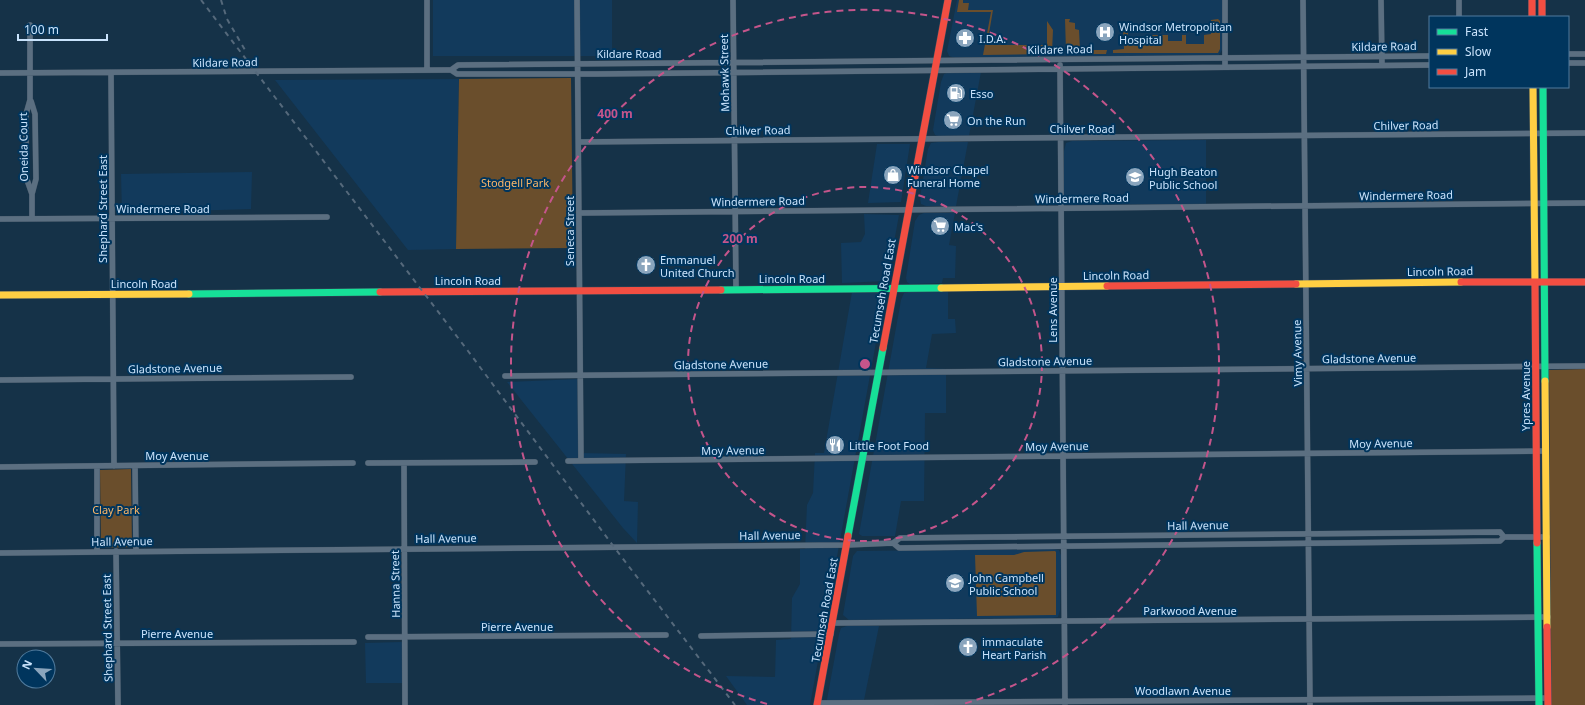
<svg xmlns="http://www.w3.org/2000/svg" width="1585" height="705" font-family="'Noto Sans',sans-serif">
  <style>
    .built { fill: #123a5c }
    .green { fill: #6a4e2c }
    .lines { fill: none; stroke-linecap: round; stroke-linejoin: round }
    .street-casing { stroke: #384b5c; stroke-width: 6 }
    .fast-casing { stroke: #384b5c; stroke-width: 8 }
    .slow-casing { stroke: #384b5c; stroke-width: 8 }
    .jam-casing { stroke: #384b5c; stroke-width: 8 }
    .street { stroke: #5b6f81; stroke-width: 5.5 }
    .fast { stroke: #16e098; stroke-width: 7 }
    .slow { stroke: #ffcf43; stroke-width: 7 }
    .jam { stroke: #f24e42; stroke-width: 7 }
    .rail { stroke: #55697b; stroke-width: 2; stroke-dasharray: 5 5; stroke-linecap: butt }
    .ring { fill: none; stroke: #c4558b; stroke-width: 2; stroke-dasharray: 7 5 }
    .labels { text-anchor: middle; dominant-baseline: central; stroke-width: 4; stroke-linejoin: round; paint-order: stroke }
    .poi-label { font-size: 11px; fill: #c9e3fc; stroke: #00355d; text-anchor: start }
    .street-label { font-size: 11px; fill: #c9e3fc; stroke: #00355d }
    .park-label { font-size: 11px; fill: #fab668; stroke: #00355d }
    .centre { fill: #c4558b; stroke: #00355d; stroke-width: 2 }
    .ring-label { font-size: 12px; text-anchor: middle; font-weight: bold; fill: #c4558b; stroke: #00355d; stroke-width: 4; stroke-linejoin: round; paint-order: stroke }
  </style>
  <rect width="100%" height="100%" fill="#153248"/>
  <path class="built" d="M 433,0 L 612,0 L 612,56 L 433,56 Z
    M 957,0 L 1222,0 L 1222,50 L 1219,55 L 955,58 L 949,56 L 947,51 Z
    M 949,72 L 981,72 L 969,136 L 941,137 L 935,135 L 933,130 L 941,82 L 944,74 Z
    M 459,79 L 456,249 L 408,250 L 275,80 Z
    M 1206,140 L 1206,204 L 1069,205 L 1064,202 L 1064,151 L 1066,143 L 1072,141 Z
    M 938,142 L 968,142 L 956,206 L 926,206 L 921,204 L 920,197 L 928,149 L 931,143 Z
    M 877,144 L 910,144 L 901,202 L 868,203 Z
    M 252,172 L 251,209 L 122,213 L 121,174 Z
    M 924,213 L 955,213 L 949,245 L 956,246 L 955,278 L 943,278 L 942,283 L 910,284 L 907,282 L 906,278 L 915,221 L 919,215 Z
    M 864,214 L 899,215 L 887,281 L 842,283 L 841,243 L 861,242 L 865,234 Z
    M 852,292 L 885,293 L 810,705 L 747,705 L 726,676 L 775,677 L 776,640 L 791,639 L 792,598 L 800,584 L 800,549 L 805,549 L 807,505 L 813,493 L 815,453 L 824,453 Z
    M 909,292 L 948,292 L 948,319 L 955,319 L 956,333 L 932,334 L 926,368 L 946,369 L 946,413 L 925,413 L 924,501 L 901,501 L 895,536 L 862,536 L 859,534 L 901,300 L 904,293 Z
    M 578,379 L 579,453 L 626,454 L 624,501 L 638,502 L 637,543 L 623,528 L 507,382 Z
    M 1052,549 L 1059,550 L 1061,556 L 1060,610 L 1058,617 L 1052,618 L 849,620 L 843,615 L 853,556 L 857,551 Z
    M 847,626 L 879,626 L 863,705 L 826,705 L 839,634 L 841,628 Z
    M 402,642 L 403,683 L 366,683 L 365,643 Z"/>
  <path class="green" d="M 959,0 L 963,0 L 963,3 L 969,3 L 968,10 L 993,10 L 987,45 L 1047,45 L 1047,21 L 1053,30 L 1052,52 L 1049,54 L 983,55 L 991,12 L 957,12 Z
    M 1065,19 L 1070,19 L 1069,22 L 1075,23 L 1075,29 L 1079,30 L 1080,50 L 1107,50 L 1106,54 L 1070,54 L 1066,51 Z
    M 1218,19 L 1220,21 L 1220,49 L 1218,53 L 1113,53 L 1113,50 L 1124,49 L 1123,31 L 1128,31 L 1128,38 L 1140,38 L 1141,42 L 1148,42 L 1148,35 L 1168,35 L 1168,41 L 1182,41 L 1182,35 L 1186,35 L 1186,44 L 1204,44 L 1204,35 L 1211,34 L 1211,20 Z
    M 571,78 L 573,248 L 456,249 L 459,79 Z
    M 1585,369 L 1585,705 L 1551,705 L 1549,370 Z
    M 131,469 L 132,547 L 101,548 L 100,470 Z
    M 1055,551 L 1056,552 L 1056,615 L 977,616 L 975,555 L 1014,555 L 1024,552 Z"/>
  <g class="lines">
    <defs>
      <path id="street" d="M 577,0 L 581,461
        M 733,0 L 736,289
        M 1225,0 L 1225,66
        M 1303,0 L 1310,705
        M 1381,0 L 1382,65
        M 1459,0 L 1459,17
        M 30,25 L 30,100 L 26,114 L 26,177 L 32,194
        M 1568,54 L 1585,54
        M 1568,63 L 1585,63
        M 1060,65 L 1065,705
        M 427,70 L 427,0
        M 451,70 L 458,65 L 1430,56
        M 0,73 L 447,70 L 451,70 L 457,74 L 596,74 L 1430,65
        M 111,73 L 114,466
        M 31,101 L 35,114 L 36,179 L 32,194 L 32,219
        M 579,142 L 1585,133
        M 579,213 L 1585,203
        M 0,219 L 327,217
        M 505,376 L 1585,366
        M 0,380 L 351,377
        M 568,461 L 1546,451
        M 368,463 L 535,462
        M 404,463 L 405,705
        M 97,466 L 97,552
        M 135,466 L 136,551
        M 0,467 L 353,463
        M 893,543 L 899,548 L 1500,541 L 1504,537 L 1547,537
        M 116,551 L 118,705
        M 0,553 L 847,545 L 893,543 L 900,538 L 1500,532 L 1504,537
        M 833,623 L 1548,617
        M 701,636 L 831,634
        M 368,637 L 666,635
        M 0,644 L 354,642
        M 818,703 L 1548,698"/>
      <path id="fast" d="M 1543,87 L 1545,381
        M 721,290 L 941,288
        M 189,294 L 380,292
        M 848,536 L 883,348
        M 1537,543 L 1539,705"/>
      <path id="slow" d="M 1533,87 L 1535,284
        M 1296,284 L 1461,282
        M 941,288 L 1107,286
        M 0,295 L 189,294
        M 1545,381 L 1547,627"/>
      <path id="jam" d="M 1532,0 L 1532,17
        M 1542,0 L 1542,17
        M 1461,282 L 1585,282
        M 1535,284 L 1537,543
        M 1107,286 L 1296,284
        M 380,292 L 721,290
        M 883,348 L 948,0
        M 1547,627 L 1548,705
        M 817,705 L 848,536"/>
    </defs>
    <use href="#street" class="street-casing"/>
    <use href="#fast" class="fast-casing"/>
    <use href="#slow" class="slow-casing"/>
    <use href="#jam" class="jam-casing"/>
    <use href="#street" class="street"/>
    <use href="#fast" class="fast"/>
    <use href="#slow" class="slow"/>
    <use href="#jam" class="jam"/>
    <path class="rail" d="M 201,0 L 468,351 L 614,547 L 735,705
      M 221,0 L 227,19 L 245,50"/>
  </g>
  <g class="ring">
    <circle cx="865" cy="364" r="177"/>
    <path d="M767 704A354 354 0 1 1 963 704"/>
  </g>
  <defs>
    <symbol id="hospital-disc" viewBox="-11 -11 22 22"><circle r="9.5" fill="#8aa5bd" stroke="#00355d"/><path d="M-5-5h3v3.5h4V-5h3V5h-3V1.5h-4V5h-3Z" fill="#fff"/></symbol>
    <symbol id="pharmacy-disc" viewBox="-11 -11 22 22"><circle r="9.5" fill="#8aa5bd" stroke="#00355d"/><path d="M-2-6h4v4h4v4h-4v4h-4v-4h-4v-4h4Z" fill="#fff"/></symbol>
    <symbol id="fuel-disc" viewBox="-11 -11 22 22"><circle r="9.5" fill="#8aa5bd" stroke="#00355d"/><path d="M-5.5-6h7V0h2V4h1.3V-2.5L3-4.5l.8-.8L6-3V5H2.5V1h-1V6h-7ZM-4.2-4.7v3.2H.2V-4.7Z" fill="#fff"/></symbol>
    <symbol id="supermarket-disc" viewBox="-11 -11 22 22"><circle r="9.5" fill="#8aa5bd" stroke="#00355d"/><path d="M-6-5.5h2.5l.6 2H6L4.5 2H-2.5L-4.4-4H-6ZM-1.5 3.2a1.3 1.3 0 1 0 .1 0ZM3 3.2a1.3 1.3 0 1 0 .1 0Z" fill="#fff"/></symbol>
    <symbol id="shop-disc" viewBox="-11 -11 22 22"><circle r="9.5" fill="#8aa5bd" stroke="#00355d"/><path d="M-5-2.5h2.3a2.7 3.5 0 0 1 5.4 0H5L5.5 6h-11ZM-1.5-2.5h3a1.5 2.3 0 0 0-3 0Z" fill="#fff"/></symbol>
    <symbol id="school-disc" viewBox="-11 -11 22 22"><circle r="9.5" fill="#8aa5bd" stroke="#00355d"/><path d="M0-5L7-2L0 1L-7-2ZM-4 1L0 2.5L4 1V4Q0 6-4 4Z" fill="#fff"/></symbol>
    <symbol id="church-disc" viewBox="-11 -11 22 22"><circle r="9.5" fill="#8aa5bd" stroke="#00355d"/><path d="M-1.2-6h2.4v3.5h3.3v2.4h-3.3V6h-2.4V-.1h-3.3v-2.4h3.3Z" fill="#fff"/></symbol>
    <symbol id="restaurant-disc" viewBox="-11 -11 22 22"><circle r="9.5" fill="#8aa5bd" stroke="#00355d"/><path d="M-5-6h1v4h1v-4h1v4h1v-4h1v5L-1.5 .5V6h-2V.5L-5-1ZM5-6V6H3V1.5H1.5Q1.5-4 5-6Z" fill="#fff"/></symbol>
  </defs>
  <g fill-rule="evenodd">
    <use href="#hospital-disc" x="1094" y="21" width="22" height="22"/>
    <use href="#pharmacy-disc" x="954" y="27" width="22" height="22"/>
    <use href="#fuel-disc" x="945" y="82" width="22" height="22"/>
    <use href="#supermarket-disc" x="942" y="109" width="22" height="22"/>
    <use href="#shop-disc" x="882" y="164" width="22" height="22"/>
    <use href="#school-disc" x="1124" y="166" width="22" height="22"/>
    <use href="#supermarket-disc" x="929" y="215" width="22" height="22"/>
    <use href="#church-disc" x="635" y="254" width="22" height="22"/>
    <use href="#restaurant-disc" x="824" y="434" width="22" height="22"/>
    <use href="#school-disc" x="944" y="572" width="22" height="22"/>
    <use href="#church-disc" x="957" y="636" width="22" height="22"/>
  </g>
  <g class="labels">
    <g class="poi-label">
      <text x="1119" y="26">Windsor Metropolitan<tspan x="1119" dy="13">Hospital</tspan></text>
      <text x="979" y="38">I.D.A.</text>
      <text x="970" y="93">Esso</text>
      <text x="967" y="120">On the Run</text>
      <text x="907" y="169">Windsor Chapel<tspan x="907" dy="13">Funeral Home</tspan></text>
      <text x="1149" y="171">Hugh Beaton<tspan x="1149" dy="13">Public School</tspan></text>
      <text x="954" y="226">Mac's</text>
      <text x="660" y="259">Emmanuel<tspan x="660" dy="13">United Church</tspan></text>
      <text x="849" y="445">Little Foot Food</text>
      <text x="969" y="577">John Campbell<tspan x="969" dy="13">Public School</tspan></text>
      <text x="982" y="641">immaculate<tspan x="982" dy="13">Heart Parish</tspan></text>
    </g>
    <g class="street-label">
      <text transform="translate(1384 46) rotate(-1)">Kildare Road</text>
      <text transform="translate(1060 49) rotate(-1)">Kildare Road</text>
      <text x="629" y="53">Kildare Road</text>
      <text transform="translate(225 62) rotate(-1)">Kildare Road</text>
      <text transform="translate(724 73) rotate(-91)">Mohawk Street</text>
      <text transform="translate(1406 125) rotate(-1)">Chilver Road</text>
      <text x="1082" y="128">Chilver Road</text>
      <text transform="translate(758 130) rotate(-1)">Chilver Road</text>
      <text transform="translate(23 147) rotate(-91)">Oneida Court</text>
      <text transform="translate(1406 195) rotate(-1)">Windermere Road</text>
      <text transform="translate(1082 198) rotate(-1)">Windermere Road</text>
      <text transform="translate(758 201) rotate(-1)">Windermere Road</text>
      <text x="163" y="208">Windermere Road</text>
      <text transform="translate(102 209) rotate(-90)">Shephard Street East</text>
      <text transform="translate(569 231) rotate(-90)">Seneca Street</text>
      <text transform="translate(1440 271) rotate(-1)">Lincoln Road</text>
      <text transform="translate(1116 275) rotate(-1)">Lincoln Road</text>
      <text x="792" y="278">Lincoln Road</text>
      <text x="468" y="280">Lincoln Road</text>
      <text x="144" y="283">Lincoln Road</text>
      <text transform="translate(882 291) rotate(-80)">Tecumseh Road East</text>
      <text transform="translate(1052 310) rotate(-90)">Lens Avenue</text>
      <text transform="translate(1297 353) rotate(-91)">Vimy Avenue</text>
      <text transform="translate(1369 358) rotate(-1)">Gladstone Avenue</text>
      <text transform="translate(1045 361) rotate(-1)">Gladstone Avenue</text>
      <text transform="translate(721 364) rotate(-1)">Gladstone Avenue</text>
      <text transform="translate(175 368) rotate(-1)">Gladstone Avenue</text>
      <text transform="translate(1525 396) rotate(-90)">Ypres Avenue</text>
      <text transform="translate(1381 443) rotate(-1)">Moy Avenue</text>
      <text transform="translate(1057 446) rotate(-1)">Moy Avenue</text>
      <text transform="translate(733 450) rotate(-1)">Moy Avenue</text>
      <text x="177" y="455">Moy Avenue</text>
      <text transform="translate(1198 525) rotate(-1)">Hall Avenue</text>
      <text transform="translate(770 535) rotate(-1)">Hall Avenue</text>
      <text transform="translate(446 538) rotate(-1)">Hall Avenue</text>
      <text transform="translate(122 541) rotate(-1)">Hall Avenue</text>
      <text transform="translate(395 584) rotate(-91)">Hanna Street</text>
      <text transform="translate(824 610) rotate(-80)">Tecumseh Road East</text>
      <text x="1190" y="610">Parkwood Avenue</text>
      <text x="517" y="626">Pierre Avenue</text>
      <text transform="translate(107 628) rotate(-91)">Shephard Street East</text>
      <text x="177" y="633">Pierre Avenue</text>
      <text x="1183" y="690">Woodlawn Avenue</text>
    </g>
    <g class="park-label">
      <text x="515" y="182">Stodgell Park</text>
      <text x="116" y="509">Clay Park</text>
    </g>
  </g>
  <circle cx="865" cy="364" r="6" class="centre"/>
  <g class="ring-label">
    <text x="615" y="118">400 m</text>
    <text x="740" y="243">200 m</text>
  </g>
  <rect x="1429" y="16" width="140" height="72" fill="#00355d" stroke="#507b9d"/>
  <rect x="1437" y="29" width="20" height="6" fill="#16e098" stroke="#507b9d"/>
  <text x="1465" y="36" font-size="12" fill="#c9e3fc">Fast</text>
  <rect x="1437" y="49" width="20" height="6" fill="#ffcf43" stroke="#507b9d"/>
  <text x="1465" y="56" font-size="12" fill="#c9e3fc">Slow</text>
  <rect x="1437" y="69" width="20" height="6" fill="#f24e42" stroke="#507b9d"/>
  <text x="1465" y="76" font-size="12" fill="#c9e3fc">Jam</text>
  <g transform="translate(36 669) rotate(295)"><circle r="19" fill="#00355d" stroke="#507b9d"/>
  <path d="M0-3L7 15L0 10L-7 15Z" fill="#8aa5bd"/>
  <text y="-6" font-size="11" font-weight="bold" text-anchor="middle" fill="#c9e3fc">N</text>
  </g>
  <path d="M18 34v6h89v-6" fill="none" stroke="#c9e3fc" stroke-width="2"/>
  <text x="24" y="34" font-size="12" fill="#c9e3fc" stroke="#00355d" stroke-width="3" paint-order="stroke">100 m</text>
</svg>
